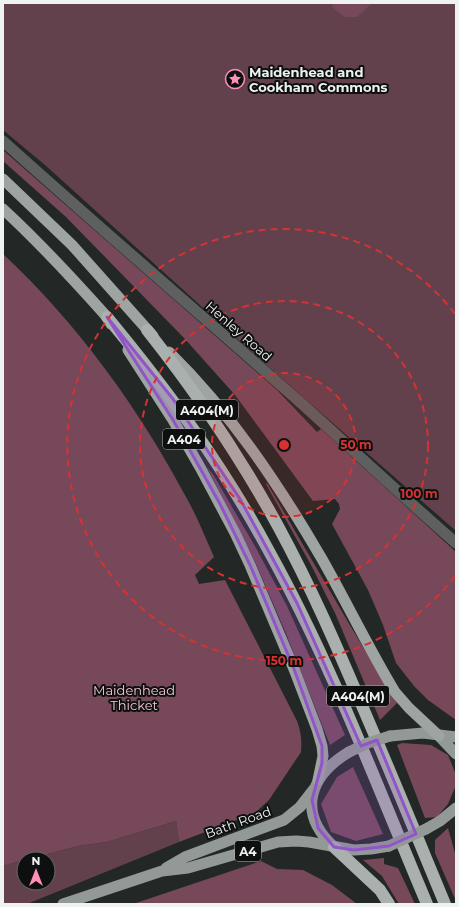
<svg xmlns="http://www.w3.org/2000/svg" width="459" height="907" font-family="Montserrat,sans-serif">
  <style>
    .green { fill: #62414d }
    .forest { fill: #764859 }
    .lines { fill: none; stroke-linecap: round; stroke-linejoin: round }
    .tertiary { stroke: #5d605f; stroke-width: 11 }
    .primary { stroke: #939997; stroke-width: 11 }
    .trunk { stroke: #9ea4a2; stroke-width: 11 }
    .motorway { stroke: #a9b0ad; stroke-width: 12 }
    .primary-bridge { stroke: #939997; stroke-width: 11 }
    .marked { fill: #9254c9; fill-opacity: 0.2; stroke: #9254c9; stroke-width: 3; stroke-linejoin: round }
    .ring { fill: none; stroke: #d73232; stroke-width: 2; stroke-dasharray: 7 5 }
    .labels { text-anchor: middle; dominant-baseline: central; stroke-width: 4; stroke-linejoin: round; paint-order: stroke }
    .shield { fill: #0e100f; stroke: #abaeac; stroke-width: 1 }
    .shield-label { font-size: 12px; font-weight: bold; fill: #eef2f0 }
    .poi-label { font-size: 13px; font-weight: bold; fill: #eef2f0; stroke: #0e100f; text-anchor: start }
    .street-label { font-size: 13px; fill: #eef2f0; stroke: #0e100f }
    .park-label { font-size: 13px; fill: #f5c6d6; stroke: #0e100f }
    .centre { fill: #d73232; stroke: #0e100f; stroke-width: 2 }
    .ring-label { font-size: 12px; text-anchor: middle; font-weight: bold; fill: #d73232; stroke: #0e100f; stroke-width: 4; stroke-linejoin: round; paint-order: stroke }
  </style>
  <rect width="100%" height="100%" fill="#232826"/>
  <path class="green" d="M 3,3 L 456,3 L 456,531 L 263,362 L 45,165 L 3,130 Z
    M 176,821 L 179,842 L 27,904 L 3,904 L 3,866 L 24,860 L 24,883 L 48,883 L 48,859 L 29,859 L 78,846 L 107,842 Z"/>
  <path class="forest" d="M 333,3 L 372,3 L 357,17 L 344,17 L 332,7 Z
    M 3,150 L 277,390 L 317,432 L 321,429 L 456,552 L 456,720 L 428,700 L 414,686 L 396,663 L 383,625 L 368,590 L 332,524 L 340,509 L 339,504 L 335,499 L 313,501 L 235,395 L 185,339 L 66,217 L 3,161 Z
    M 3,254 C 77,323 138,407 186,497 C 197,516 205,537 214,557 L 195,575 L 199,584 L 225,580 L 297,721 C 301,732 302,740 301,752 L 269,800 L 255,813 L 179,842 L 176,821 L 107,842 L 78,846 L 29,859 L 24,859 L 24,860 L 3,866 Z
    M 207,467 L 214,476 L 256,548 L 287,606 L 345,735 L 330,745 L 285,631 L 256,564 Z
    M 267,483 L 351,627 L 397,703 L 380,720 L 335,613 L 312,567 L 266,484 Z
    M 402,743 L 431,745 L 448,755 L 456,775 L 456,785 L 448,804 L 437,817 L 425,818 L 397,745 Z
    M 353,767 L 383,834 L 356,841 L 331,832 L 321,804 L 337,777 Z
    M 448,828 L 456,857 L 456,901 L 435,853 L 435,840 Z
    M 384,858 L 384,864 L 398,868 L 415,904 L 399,904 L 382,876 L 363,860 Z
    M 261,861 L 277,869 L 303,870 L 332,885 L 357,904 L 133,904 Z"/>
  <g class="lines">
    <path class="tertiary" d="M 3,141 C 101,229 201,315 300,402 C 352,449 403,497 456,543"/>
    <path class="primary" d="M 390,736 L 423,733 L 456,737
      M 439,736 L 456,754
      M 426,829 L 440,821 L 456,808
      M 334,847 C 297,813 309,776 349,752
      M 166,868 L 185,857 L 284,820 L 300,807 L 314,789
      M 63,904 L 162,871 L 188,868 L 278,842 L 296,841 L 309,842 L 354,850 L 371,849 L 389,846"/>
    <path class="trunk" d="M 3,179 L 72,245 L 153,336
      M 3,209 C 40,243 74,280 107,317 L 111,324
      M 128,350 L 173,420 L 201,469 L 235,533 L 250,565 L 294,669 L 317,729 L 322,746 L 323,756 L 318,780
      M 169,352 C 231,413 279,485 322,559 C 347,603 369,649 395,692 L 409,708 L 439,736"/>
    <path class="motorway" d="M 107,317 C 169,392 224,467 270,553 C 332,665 377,786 427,904
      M 147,330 C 197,393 241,458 279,528 C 311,587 337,647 363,708 C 391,773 418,839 445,904
      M 334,847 L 380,890 L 389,904"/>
    <path class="primary-bridge" d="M 349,752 L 368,743 L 390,736
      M 389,846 L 426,829"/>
  </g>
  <path class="marked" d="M 107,317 L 173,399 L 240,499 L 297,603 L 361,746 L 377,740 L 416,834 L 389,846 L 354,850 L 334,847 L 318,828 L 312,800 L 322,763 L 322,746 L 294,669 L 250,565 L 220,504 L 173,420 Z"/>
  <circle cx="284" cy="445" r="72" fill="#d73232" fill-opacity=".12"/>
  <g class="ring">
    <circle cx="284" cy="445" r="72"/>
    <circle cx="284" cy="445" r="144"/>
    <path d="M455 576A216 216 0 1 1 455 314"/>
  </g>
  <defs>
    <symbol id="sight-ring" viewBox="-11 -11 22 22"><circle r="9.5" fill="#0e100f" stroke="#ff8eba" stroke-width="1.5"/><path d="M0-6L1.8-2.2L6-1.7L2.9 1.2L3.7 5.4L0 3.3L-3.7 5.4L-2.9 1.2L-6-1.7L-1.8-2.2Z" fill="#ff8eba"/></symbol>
  </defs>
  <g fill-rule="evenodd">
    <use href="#sight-ring" x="224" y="68" width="22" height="22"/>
  </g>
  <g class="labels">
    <g class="shield">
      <rect x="176" y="400" width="62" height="20" rx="3"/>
      <rect x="163" y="429" width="42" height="20" rx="3"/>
      <rect x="327" y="686" width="62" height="20" rx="3"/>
      <rect x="235" y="841" width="26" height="20" rx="3"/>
    </g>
    <g class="shield-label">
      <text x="207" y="410">A404(M)</text>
      <text x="184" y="439">A404</text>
      <text x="358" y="696">A404(M)</text>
      <text x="248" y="851">A4</text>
    </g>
    <g class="poi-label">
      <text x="249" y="72">Maidenhead and<tspan x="249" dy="15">Cookham Commons</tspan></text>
    </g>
    <g class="street-label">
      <text transform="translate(239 331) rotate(41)">Henley Road</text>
      <text transform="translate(238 822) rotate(-20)">Bath Road</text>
    </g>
    <g class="park-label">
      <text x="134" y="690">Maidenhead<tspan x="134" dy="15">Thicket</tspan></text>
    </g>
  </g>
  <circle cx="284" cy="445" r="6" class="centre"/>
  <g class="ring-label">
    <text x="356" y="449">50 m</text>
    <text x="419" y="498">100 m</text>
    <text x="284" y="665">150 m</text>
  </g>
  <rect width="459" height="907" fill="none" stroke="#eef2f0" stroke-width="8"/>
  <g transform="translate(36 871)"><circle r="19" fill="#0e100f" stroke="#686a69"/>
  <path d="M0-3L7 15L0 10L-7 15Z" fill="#ff8eba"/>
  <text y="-6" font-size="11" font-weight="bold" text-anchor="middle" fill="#eef2f0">N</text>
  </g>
</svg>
